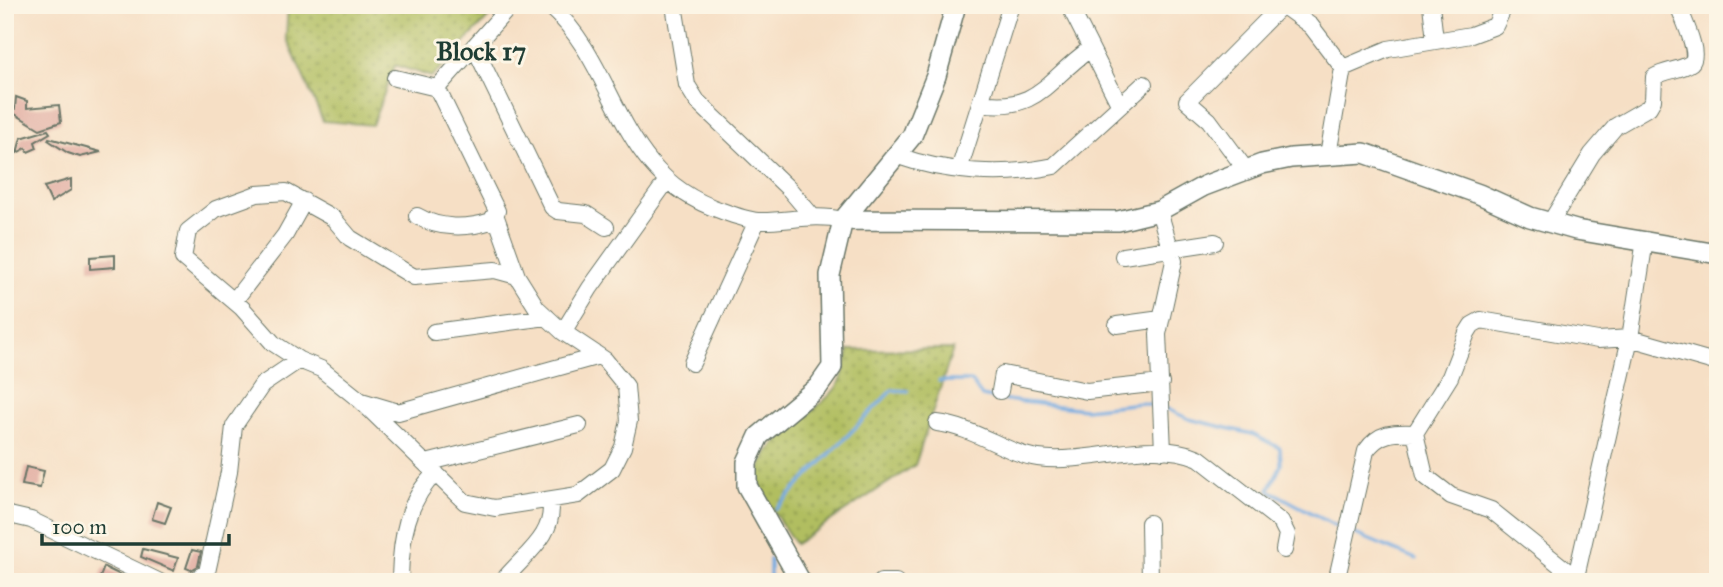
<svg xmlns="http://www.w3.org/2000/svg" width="1723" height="587" font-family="'IM FELL Great Primer',serif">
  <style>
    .grass { fill: url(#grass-dots); stroke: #687e4a; stroke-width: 2 }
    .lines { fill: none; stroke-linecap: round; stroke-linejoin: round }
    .stream { stroke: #73aae1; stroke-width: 3.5 }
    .building { fill: #e0a89d }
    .minor-casing { stroke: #6a7667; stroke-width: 18 }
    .tertiary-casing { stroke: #6a7667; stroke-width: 22 }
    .minor { stroke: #fff; stroke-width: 16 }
    .tertiary { stroke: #fff; stroke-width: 19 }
    .labels { text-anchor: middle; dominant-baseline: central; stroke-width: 6; stroke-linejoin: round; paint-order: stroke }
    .neighbourhood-label { font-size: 26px; font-weight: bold; fill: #1f3d34; stroke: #fcf5e5 }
  </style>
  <defs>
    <pattern id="grass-dots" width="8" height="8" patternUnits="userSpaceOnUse" patternTransform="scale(1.75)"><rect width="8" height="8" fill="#b1be60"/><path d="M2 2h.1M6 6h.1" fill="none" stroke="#8f9c50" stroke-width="1.8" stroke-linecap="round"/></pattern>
  </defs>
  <rect width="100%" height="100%" fill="#fcf5e5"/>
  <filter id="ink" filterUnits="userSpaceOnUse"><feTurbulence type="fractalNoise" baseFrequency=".0143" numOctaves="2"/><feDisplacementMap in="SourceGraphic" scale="14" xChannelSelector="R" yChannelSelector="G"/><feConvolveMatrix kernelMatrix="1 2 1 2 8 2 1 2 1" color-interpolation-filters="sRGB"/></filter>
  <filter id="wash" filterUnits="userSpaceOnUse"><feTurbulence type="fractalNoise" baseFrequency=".00686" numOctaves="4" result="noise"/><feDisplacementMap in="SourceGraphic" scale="28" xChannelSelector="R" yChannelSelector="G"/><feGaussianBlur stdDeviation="1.57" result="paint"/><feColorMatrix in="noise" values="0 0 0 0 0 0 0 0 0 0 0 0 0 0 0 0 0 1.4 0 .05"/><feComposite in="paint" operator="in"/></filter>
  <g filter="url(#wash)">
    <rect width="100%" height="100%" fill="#f6dfc5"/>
    <path class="grass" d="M 288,5 L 500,5 L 432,77 L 395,65 L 372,125 L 323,121 L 286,37 Z
      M 953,349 L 915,465 L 795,544 C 784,526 765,503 760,483 C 751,444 822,413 840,382 C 845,373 846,360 849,350 Z"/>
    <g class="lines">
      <path class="stream" d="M 939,381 L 971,381 L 982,396 L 997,399 L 1085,409 L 1141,403 L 1157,406
        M 1165,408 L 1189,419 L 1252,434 L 1280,448 L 1281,465 L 1269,490 L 1343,530
        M 776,509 L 892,390 L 908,391
        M 1353,533 L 1416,559
        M 770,559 L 770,576 L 774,582"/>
    </g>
    <g id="blocks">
      <path class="building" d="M 16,97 L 27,101 L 27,108 L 59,105 L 61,122 L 40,129 L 15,114 L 12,110 L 15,109 Z
        M 48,130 L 50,133 L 35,142 L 37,148 L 28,152 L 26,148 L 17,153 L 21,138 Z
        M 49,138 L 101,152 L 80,157 L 68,153 L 48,140 Z
        M 71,179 L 71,190 L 51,202 L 44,187 Z
        M 115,255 L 115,267 L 90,269 L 90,257 Z
        M 26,467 L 44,471 L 40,488 L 22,485 Z
        M 157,502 L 171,507 L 165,523 L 152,519 Z
        M 143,549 L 178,558 L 174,571 L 141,557 Z
        M 192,550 L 201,552 L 198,566 L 191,570 L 186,568 Z
        M 104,567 L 108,569 L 135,582 L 99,580 Z"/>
    </g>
  </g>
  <g filter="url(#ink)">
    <use href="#blocks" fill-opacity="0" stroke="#6a7667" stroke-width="2"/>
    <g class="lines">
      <defs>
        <path id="minor" d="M 549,5 C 621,69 614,175 722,211 C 733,215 747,220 758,221 C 787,222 813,213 843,220
          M 674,5 L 687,85 L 697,101 L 790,190 L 812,216
          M 1069,5 L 1120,106
          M 1282,5 L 1311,26 L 1343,68 L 1328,155
          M 1431,5 L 1435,40
          M 474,46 L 552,207 L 558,211 L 586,214 L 606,227
          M 1343,68 L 1388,49 L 1471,35 L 1495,26 L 1505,5
          M 395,78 L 437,88 L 511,5
          M 981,103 C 1039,112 1047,79 1090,49
          M 898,156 C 946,173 1004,177 1054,166 L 1144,84
          M 959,170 L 1011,5
          M 1246,170 L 1209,120 L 1187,101 L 1282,5
          M 1159,211 L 1174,261 L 1158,334 L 1163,451
          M 417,216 C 439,229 467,229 491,221 L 497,211 L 437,88
          M 496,217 L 517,276
          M 1550,223 L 1592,154 L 1616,126 L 1649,107 L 1653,100 L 1654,77 C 1665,70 1682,70 1691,63 C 1701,54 1682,17 1678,5
          M 1123,256 L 1215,242
          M 234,301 L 285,235 L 304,201
          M 1117,325 L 1161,319
          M 434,332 L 547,317
          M 299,360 L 273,343 L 242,308 L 183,258 L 188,231 L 216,209 L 257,194 L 286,192 L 333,218 L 350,238 L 414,277 L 495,270 L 517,276 L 537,308 L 563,332
          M 692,363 L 757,221
          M 1000,391 L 1003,374 L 1087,391 L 1161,383
          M 361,401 L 465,502 L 495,508 L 578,495 L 612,469 L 623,447 L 629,421 L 626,386 L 605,360 L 563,332 L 590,288 L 666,182
          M 937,423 C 974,427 1007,454 1038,458 C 1090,465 1150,437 1199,458 L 1281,522 L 1287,534 L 1284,550
          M 426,463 L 579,425
          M 5,514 L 31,520 L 160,582
          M 1149,523 L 1150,582
          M 1576,577 L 1630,338 L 1645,240
          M 192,582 L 207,572 L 229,472 L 234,426 L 262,385 L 299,360 L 321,369 L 361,401 L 398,412 L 599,356
          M 404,582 L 400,577 C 401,540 407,499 436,473
          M 502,582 C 522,556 557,536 550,500
          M 881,582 L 896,582
          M 1336,582 L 1366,451 C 1379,432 1394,432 1415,433
          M 1581,582 L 1491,510 L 1451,496 L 1425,476 L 1415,433 L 1450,377 L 1467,333 L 1472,325 L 1481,320 L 1598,340 L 1630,338 L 1718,363"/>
        <path id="tertiary" d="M 843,220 L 1118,221 L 1159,211 L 1204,186 L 1262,164 L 1291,158 L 1364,153 L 1479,194 L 1530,217 L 1576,230 L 1718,254
          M 801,582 L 747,486 L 747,462 L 759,436 L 818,387 L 832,367 L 830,275 L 843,220 L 912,136 L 936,76 L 956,5"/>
      </defs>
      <use href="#minor" class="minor-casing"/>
      <use href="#tertiary" class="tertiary-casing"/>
      <use href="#minor" class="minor"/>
      <use href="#tertiary" class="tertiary"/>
    </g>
  </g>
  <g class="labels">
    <g class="neighbourhood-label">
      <text x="481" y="51">Block 17</text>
    </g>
  </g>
  <rect width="1723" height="587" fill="none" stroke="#fcf5e5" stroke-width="28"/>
  <path d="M42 534v10h187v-10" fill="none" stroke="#1f3d34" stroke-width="3.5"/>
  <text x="52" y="534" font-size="21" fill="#1f3d34" stroke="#fcf5e5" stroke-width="5" paint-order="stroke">100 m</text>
</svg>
